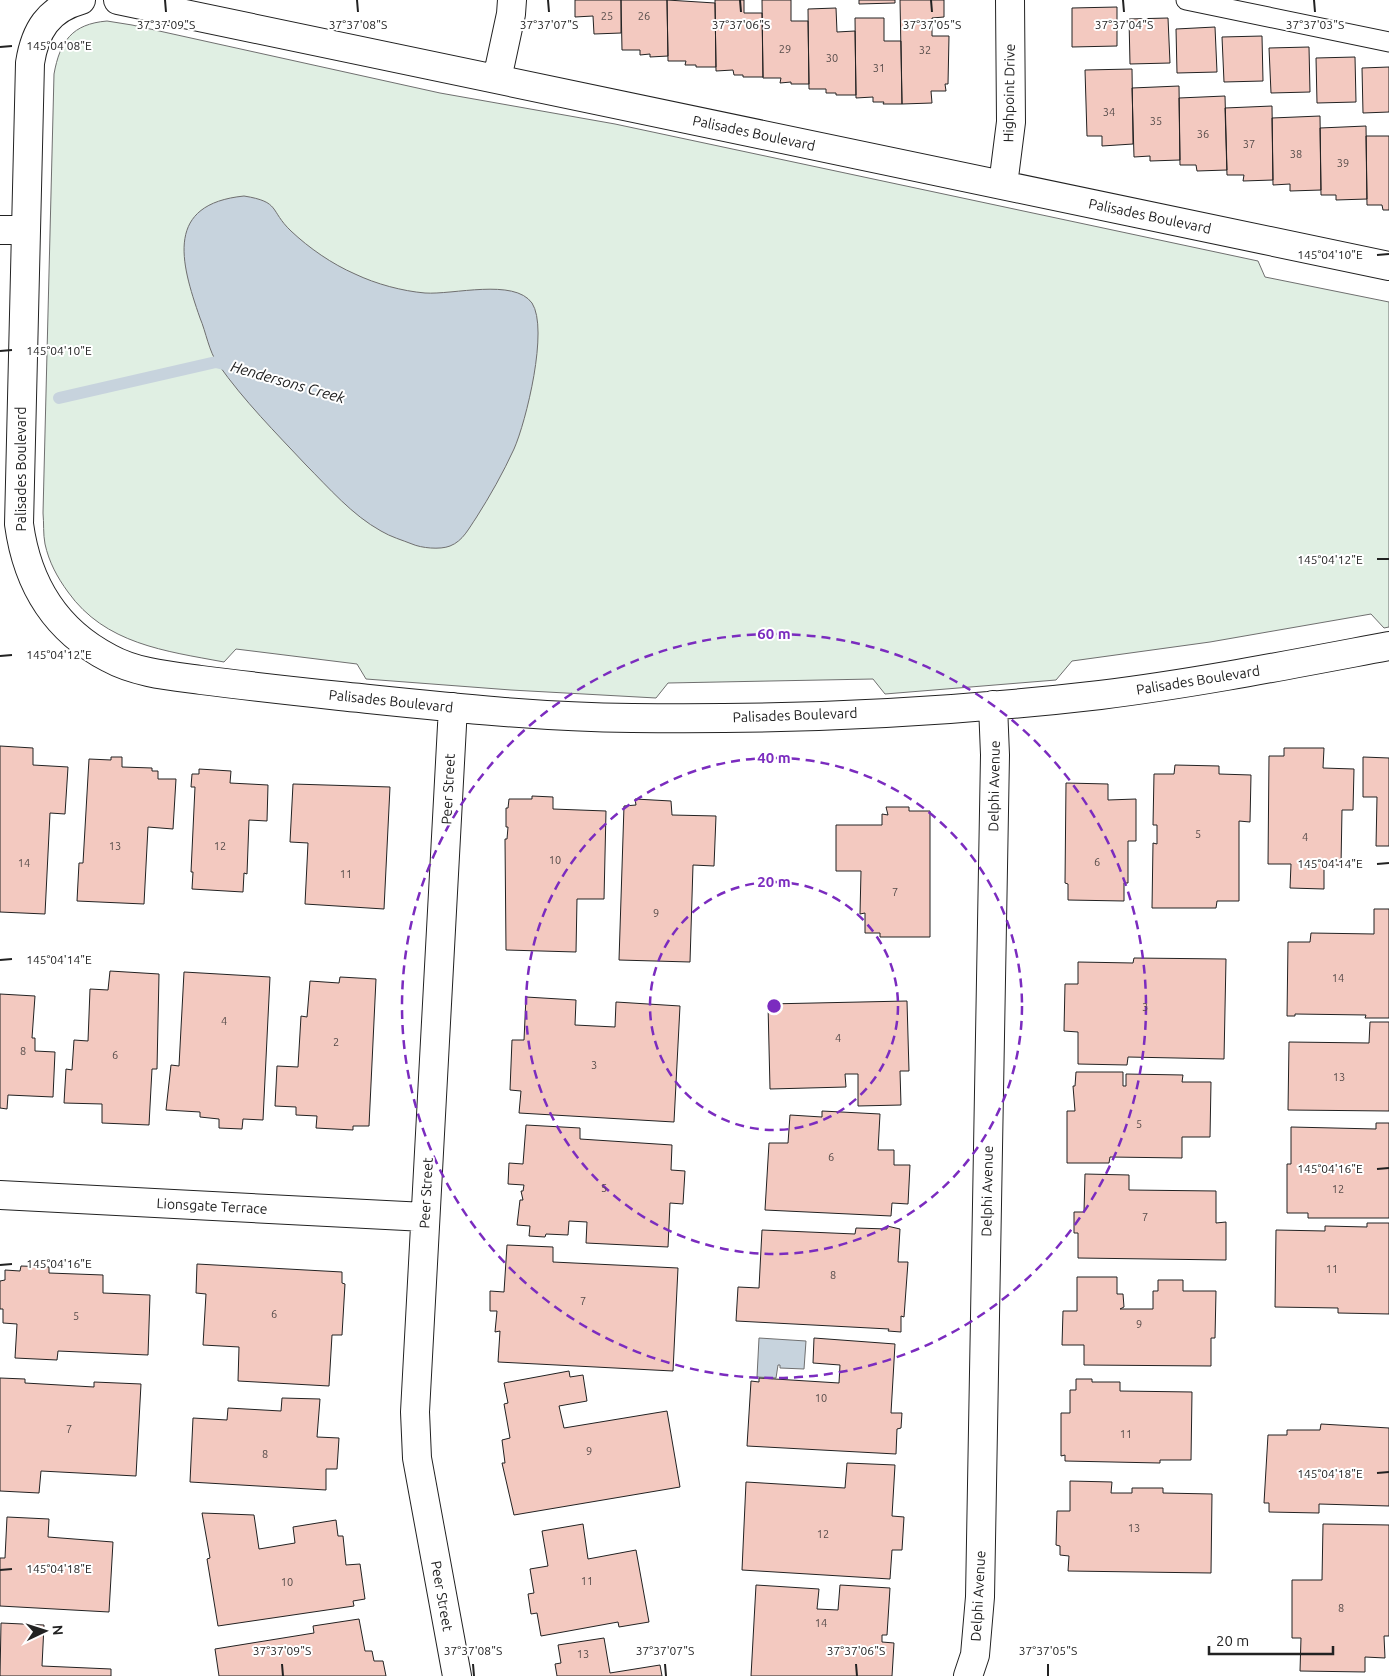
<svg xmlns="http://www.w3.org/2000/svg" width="1389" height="1676" font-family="Ubuntu,sans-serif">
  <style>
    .green { fill: #e0efe3; stroke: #6f6f6f }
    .water { fill: #c7d3dd; stroke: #6f6f6f }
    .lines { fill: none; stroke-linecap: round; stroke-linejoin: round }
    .stream { stroke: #c7d3dd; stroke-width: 12 }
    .building { fill: #f3c9c0; stroke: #222 }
    .lane-casing { stroke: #222; stroke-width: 21 }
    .street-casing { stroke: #222; stroke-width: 30 }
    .lane { stroke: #fff; stroke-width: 19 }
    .street { stroke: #fff; stroke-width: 28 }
    .ticks { fill: none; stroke: #222; stroke-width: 2 }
    .ring { fill: none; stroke: #7b2cbf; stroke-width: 2.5; stroke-dasharray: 9 6 }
    .labels { text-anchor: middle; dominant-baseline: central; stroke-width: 4; stroke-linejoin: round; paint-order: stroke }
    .number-label { font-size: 11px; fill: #564c4a }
    .street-label { font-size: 14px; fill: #222; stroke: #fff }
    .water-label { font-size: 15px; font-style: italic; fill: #222; stroke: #fff }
    .ticks-label { font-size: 12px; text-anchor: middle; fill: #222; stroke: #fff; stroke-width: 4; stroke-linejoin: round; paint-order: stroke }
    .centre { fill: #7b2cbf; stroke: #fff; stroke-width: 2.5 }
    .ring-label { font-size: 15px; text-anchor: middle; font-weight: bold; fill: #7b2cbf; stroke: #fff; stroke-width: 4; stroke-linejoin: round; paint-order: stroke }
  </style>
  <rect width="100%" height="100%" fill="#fff"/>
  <path class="green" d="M 107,21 L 132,25 L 440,93 L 615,124 L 1258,261 L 1265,277 L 1389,302 L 1389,627 L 1384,628 L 1371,614 L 1210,642 L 1072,661 L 1056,680 L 885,694 L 873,679 L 668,683 L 656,698 L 511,690 L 366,679 L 357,664 L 236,649 L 224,662 C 165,651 105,644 68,592 C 57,577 49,562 45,544 C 43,534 44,523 43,513 L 54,74 C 60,41 72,24 107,21 Z"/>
  <path class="water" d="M 244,196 C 281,202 269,210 291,231 C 309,248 332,264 355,274 C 376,284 402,291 425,293 C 453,295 514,278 532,303 C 549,329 526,422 514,449 C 503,473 490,496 476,518 C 469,528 463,541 450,546 C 440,550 421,548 412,544 C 402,540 391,537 381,531 C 352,515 329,488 306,465 C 276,433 244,401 218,364 C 209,352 206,332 200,318 C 180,261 165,204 244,196 Z
    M 759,1338 L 806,1341 L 804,1369 L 780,1368 L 780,1365 L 778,1365 L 776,1378 L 757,1377 Z"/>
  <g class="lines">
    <path class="stream" d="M 59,398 L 216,362 L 232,366"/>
  </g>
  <path class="building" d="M 575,0 L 621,0 L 621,33 L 594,34 L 593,16 L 575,17 Z
    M 621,0 L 667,0 L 668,56 L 650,57 L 650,54 L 640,55 L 640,50 L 622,50 Z
    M 667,0 L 715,3 L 716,67 L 696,67 L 696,65 L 685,65 L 686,61 L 668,61 Z
    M 715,0 L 744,0 L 744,13 L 762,13 L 763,77 L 743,77 L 743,75 L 734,75 L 733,70 L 716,71 Z
    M 762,0 L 791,0 L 791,21 L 808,21 L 809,84 L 791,84 L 791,82 L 780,83 L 781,78 L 763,78 Z
    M 859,0 L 895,0 L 895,3 L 859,4 Z
    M 900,0 L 944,0 L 944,17 L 932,18 L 932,36 L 949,36 L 948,84 L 945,84 L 946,91 L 931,91 L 932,103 L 902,104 Z
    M 1117,7 L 1117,46 L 1072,47 L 1072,8 Z
    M 836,8 L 837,32 L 855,31 L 856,95 L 836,95 L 836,93 L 826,93 L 826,89 L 809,89 L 808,9 Z
    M 855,18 L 884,18 L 884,41 L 901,41 L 902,104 L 883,104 L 884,102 L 873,102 L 873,97 L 856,98 Z
    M 1168,18 L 1170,63 L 1130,64 L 1129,19 Z
    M 1215,27 L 1217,72 L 1177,73 L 1176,29 Z
    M 1262,36 L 1263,81 L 1224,82 L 1222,37 Z
    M 1309,47 L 1310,92 L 1271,93 L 1269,48 Z
    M 1355,57 L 1356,102 L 1317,103 L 1316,58 Z
    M 1389,67 L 1389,112 L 1363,113 L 1362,68 Z
    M 1132,69 L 1133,144 L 1102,146 L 1102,136 L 1087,136 L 1085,70 Z
    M 1179,86 L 1180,160 L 1150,161 L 1150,156 L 1134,157 L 1132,88 Z
    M 1225,96 L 1227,170 L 1197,171 L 1196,165 L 1180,165 L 1179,98 Z
    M 1272,106 L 1273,180 L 1243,181 L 1244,175 L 1227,175 L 1225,108 Z
    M 1320,116 L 1321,190 L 1290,191 L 1290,184 L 1273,185 L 1272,118 Z
    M 1366,126 L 1367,199 L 1336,200 L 1336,195 L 1321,195 L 1320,128 Z
    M 1366,136 L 1389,136 L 1389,210 L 1383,210 L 1382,205 L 1367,205 Z
    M 0,746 L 33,748 L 33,765 L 68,767 L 65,814 L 50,813 L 45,914 L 0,912 Z
    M 1284,748 L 1324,748 L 1323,768 L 1354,769 L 1353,810 L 1342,810 L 1341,865 L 1324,865 L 1324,889 L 1290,888 L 1291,864 L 1268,864 L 1269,756 L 1284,756 Z
    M 111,757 L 122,757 L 122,767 L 152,768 L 152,771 L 158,771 L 158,779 L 176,779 L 173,829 L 148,827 L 144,904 L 77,901 L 79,863 L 83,863 L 89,759 L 111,760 Z
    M 1363,757 L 1389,758 L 1389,846 L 1376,846 L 1377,797 L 1363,797 Z
    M 1175,765 L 1219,766 L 1219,774 L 1251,775 L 1250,822 L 1239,821 L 1239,901 L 1217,901 L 1216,908 L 1152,908 L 1153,843 L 1157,844 L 1157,825 L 1153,825 L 1154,774 L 1174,774 Z
    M 199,769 L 231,771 L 230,783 L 268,785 L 267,821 L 249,820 L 247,874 L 244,873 L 243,892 L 192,889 L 193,872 L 191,872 L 195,787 L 191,787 L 192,774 L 199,774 Z
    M 1066,783 L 1108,784 L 1108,800 L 1136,799 L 1136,841 L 1128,841 L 1128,883 L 1124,883 L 1124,901 L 1068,900 L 1068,884 L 1065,883 Z
    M 293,784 L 390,787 L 384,909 L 305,904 L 308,843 L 290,842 Z
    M 532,796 L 553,797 L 553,809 L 606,811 L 604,899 L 577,899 L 576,952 L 506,950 L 505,839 L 507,839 L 508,827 L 506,827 L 506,808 L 508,808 L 509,799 L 532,799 Z
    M 635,799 L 671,801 L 672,815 L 716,816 L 714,866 L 693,865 L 690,962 L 619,960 L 624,806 L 636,805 Z
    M 886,807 L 909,807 L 909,811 L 930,811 L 930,937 L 880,937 L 880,933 L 865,933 L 865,913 L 860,914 L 861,871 L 836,871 L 836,825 L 882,825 L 882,814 L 888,815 Z
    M 1374,909 L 1389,909 L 1389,1018 L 1365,1018 L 1366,1015 L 1295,1014 L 1295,1016 L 1287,1016 L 1288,942 L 1310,942 L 1311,933 L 1374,934 Z
    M 1134,958 L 1226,959 L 1224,1059 L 1128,1057 L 1127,1065 L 1078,1064 L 1078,1032 L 1064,1031 L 1065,984 L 1078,984 L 1078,962 L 1133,963 Z
    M 110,971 L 159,974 L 157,1069 L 152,1069 L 149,1125 L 102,1123 L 102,1104 L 64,1103 L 66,1069 L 72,1070 L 74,1040 L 88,1041 L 90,989 L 108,990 Z
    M 184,972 L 270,977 L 263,1120 L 243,1119 L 242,1129 L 219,1128 L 219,1119 L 200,1117 L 200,1112 L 166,1110 L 171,1065 L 179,1066 Z
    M 340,977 L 376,979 L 369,1126 L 353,1126 L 353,1130 L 316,1128 L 317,1116 L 296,1115 L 296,1107 L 275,1106 L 277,1066 L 298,1067 L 301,1016 L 307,1017 L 310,981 L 339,983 Z
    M 0,994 L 35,996 L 32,1038 L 35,1038 L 35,1051 L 55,1052 L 53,1097 L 8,1095 L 7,1109 L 0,1108 Z
    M 526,997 L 576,1000 L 575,1025 L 615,1027 L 616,1002 L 680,1006 L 674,1122 L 519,1113 L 521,1091 L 510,1090 L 512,1040 L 524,1040 Z
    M 907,1001 L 909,1071 L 900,1071 L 901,1105 L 858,1106 L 858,1074 L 845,1074 L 846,1087 L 770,1089 L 768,1004 Z
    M 1370,1022 L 1389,1022 L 1389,1111 L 1288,1110 L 1289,1042 L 1369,1043 Z
    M 1076,1072 L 1123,1072 L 1123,1086 L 1126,1086 L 1126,1074 L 1183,1075 L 1182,1082 L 1211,1082 L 1210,1137 L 1182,1137 L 1182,1158 L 1110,1157 L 1109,1163 L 1067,1163 L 1067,1111 L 1075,1111 L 1073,1086 L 1075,1086 Z
    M 822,1111 L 880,1114 L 878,1150 L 894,1150 L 894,1165 L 910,1165 L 908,1204 L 892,1203 L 891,1216 L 765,1210 L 769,1143 L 788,1143 L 790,1115 L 822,1117 Z
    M 1376,1123 L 1389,1123 L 1389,1218 L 1308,1218 L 1308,1213 L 1287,1213 L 1287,1164 L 1291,1164 L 1291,1127 L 1376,1129 Z
    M 526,1125 L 580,1128 L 580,1139 L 672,1145 L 671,1170 L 685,1171 L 683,1204 L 670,1203 L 668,1247 L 586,1243 L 587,1222 L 569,1221 L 568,1235 L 546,1234 L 545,1237 L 529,1236 L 530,1226 L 517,1225 L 520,1200 L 523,1200 L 521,1191 L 523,1191 L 524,1185 L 508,1184 L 509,1163 L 523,1164 Z
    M 1085,1174 L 1129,1175 L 1129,1190 L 1216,1191 L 1216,1223 L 1226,1222 L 1226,1260 L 1078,1258 L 1078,1233 L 1074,1233 L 1074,1212 L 1084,1212 Z
    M 1367,1223 L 1389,1223 L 1389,1314 L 1338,1313 L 1338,1308 L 1275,1307 L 1276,1230 L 1325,1231 L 1325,1226 L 1367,1227 Z
    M 887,1226 L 900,1229 L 898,1262 L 908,1262 L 904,1317 L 901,1316 L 901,1332 L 888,1331 L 889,1329 L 736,1321 L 738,1287 L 759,1288 L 762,1230 L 855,1234 L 856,1228 L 887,1229 Z
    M 507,1245 L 553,1247 L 553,1262 L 678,1268 L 673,1371 L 498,1362 L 500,1331 L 495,1332 L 497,1311 L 490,1311 L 490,1291 L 504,1292 Z
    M 197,1264 L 342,1272 L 342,1283 L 345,1284 L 342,1335 L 332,1335 L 329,1386 L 238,1381 L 239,1347 L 203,1345 L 206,1294 L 196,1293 Z
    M 21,1266 L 49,1267 L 49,1273 L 103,1275 L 103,1293 L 150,1295 L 148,1355 L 58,1351 L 57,1360 L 15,1358 L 17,1324 L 3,1323 L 3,1309 L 0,1309 L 0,1281 L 5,1280 L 5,1270 L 20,1271 Z
    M 1077,1277 L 1117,1277 L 1117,1294 L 1123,1294 L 1124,1307 L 1120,1309 L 1153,1309 L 1153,1291 L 1158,1291 L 1158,1280 L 1183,1280 L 1183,1291 L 1216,1291 L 1215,1338 L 1211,1338 L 1211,1366 L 1084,1365 L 1084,1345 L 1062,1345 L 1063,1311 L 1077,1311 Z
    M 814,1338 L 895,1344 L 891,1413 L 902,1413 L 901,1428 L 897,1429 L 896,1454 L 747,1446 L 751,1381 L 759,1382 L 759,1378 L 839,1383 L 840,1365 L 813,1363 Z
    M 569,1371 L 570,1377 L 583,1375 L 587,1401 L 559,1406 L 564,1428 L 667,1411 L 680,1487 L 514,1515 L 502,1463 L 505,1463 L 502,1440 L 510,1438 L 504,1404 L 508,1403 L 504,1383 Z
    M 0,1378 L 25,1379 L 25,1383 L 94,1387 L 94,1382 L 141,1384 L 136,1476 L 41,1471 L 39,1493 L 0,1491 Z
    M 1076,1379 L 1092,1379 L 1092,1382 L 1120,1382 L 1120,1391 L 1192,1392 L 1191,1460 L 1160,1460 L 1160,1463 L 1065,1461 L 1065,1455 L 1061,1456 L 1061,1413 L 1070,1413 L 1070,1390 L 1076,1390 Z
    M 282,1398 L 320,1399 L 317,1437 L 339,1438 L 337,1469 L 326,1469 L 326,1490 L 190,1482 L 193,1418 L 227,1420 L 228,1408 L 281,1411 Z
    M 1321,1424 L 1389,1428 L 1389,1506 L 1319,1504 L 1319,1513 L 1269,1512 L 1269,1503 L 1264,1503 L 1268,1435 L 1287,1435 L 1287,1430 L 1320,1430 Z
    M 847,1463 L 895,1465 L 892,1516 L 904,1517 L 902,1550 L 892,1550 L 890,1579 L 742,1570 L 746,1482 L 845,1488 Z
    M 1070,1481 L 1112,1482 L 1111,1493 L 1132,1493 L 1132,1488 L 1163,1488 L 1163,1493 L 1212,1494 L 1211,1573 L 1068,1571 L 1069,1556 L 1060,1555 L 1060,1546 L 1056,1545 L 1057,1511 L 1070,1511 Z
    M 202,1513 L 254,1515 L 259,1549 L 295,1543 L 293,1527 L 336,1520 L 338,1536 L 343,1536 L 346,1565 L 360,1564 L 365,1599 L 353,1601 L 354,1606 L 218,1626 L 207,1559 L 210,1558 Z
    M 7,1517 L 49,1519 L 48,1537 L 113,1542 L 109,1612 L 0,1606 L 0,1558 L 5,1558 Z
    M 583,1524 L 588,1559 L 636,1550 L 649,1622 L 619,1627 L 618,1622 L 541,1636 L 537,1613 L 531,1614 L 528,1594 L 534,1593 L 530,1569 L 548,1566 L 542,1531 Z
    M 1323,1524 L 1389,1525 L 1389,1636 L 1384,1636 L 1385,1658 L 1365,1657 L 1365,1672 L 1300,1671 L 1301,1638 L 1292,1638 L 1292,1580 L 1322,1580 Z
    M 756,1585 L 819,1589 L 817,1609 L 838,1610 L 840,1585 L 890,1588 L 887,1635 L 882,1635 L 882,1642 L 894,1643 L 892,1676 L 751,1676 Z
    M 359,1619 L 365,1651 L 372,1651 L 374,1661 L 383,1661 L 386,1676 L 219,1676 L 215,1649 L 314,1633 L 313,1626 Z
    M 1,1623 L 44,1625 L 42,1666 L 111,1669 L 111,1676 L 0,1676 Z
    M 604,1638 L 610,1673 L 660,1665 L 662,1676 L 557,1676 L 555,1664 L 561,1663 L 558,1645 Z"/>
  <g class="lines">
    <defs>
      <path id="lane" d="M 1186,0 L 1389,42"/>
      <path id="street" d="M 81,0 C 48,9 35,31 30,63 L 19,524 C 27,583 55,630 109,658 C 136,673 171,676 201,680 C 247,686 293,691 340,696 C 437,706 534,717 632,718 C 788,720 945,713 1100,695 C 1197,683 1293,664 1389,646
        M 118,0 L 1389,266
        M 497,79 L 511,14 L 512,0
        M 1003,185 L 1011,122 L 1010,0
        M 0,230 L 25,230
        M 453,707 L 415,1412 L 417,1458 L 457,1676
        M 0,1195 L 425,1217
        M 968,1676 L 975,1655 L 980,1597 L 995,755 L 993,705"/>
    </defs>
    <use href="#lane" class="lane-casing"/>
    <use href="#street" class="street-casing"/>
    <use href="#lane" class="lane"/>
    <use href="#street" class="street"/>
  </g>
  <path class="ticks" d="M 165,0 L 166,12M 357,0 L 358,12M 548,0 L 549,12M 740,0 L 741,12M 931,0 L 932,12M 1123,0 L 1124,12M 1314,0 L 1315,12M 0,47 L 12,46M 1377,255 L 1389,254M 0,351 L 12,350M 1377,559 L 1389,559M 0,656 L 12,655M 1377,864 L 1389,863M 0,960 L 12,959M 1377,1169 L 1389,1168M 0,1265 L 12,1264M 1377,1473 L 1389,1472M 0,1570 L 12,1569M 282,1664 L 283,1676M 473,1664 L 474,1676M 665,1664 L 666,1676M 856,1664 L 857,1676M 1048,1664 L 1048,1676"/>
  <g class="ring">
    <circle cx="774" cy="1006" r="124"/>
    <circle cx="774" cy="1006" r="248"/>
    <circle cx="774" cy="1006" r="372"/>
  </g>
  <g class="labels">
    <g class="number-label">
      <text x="607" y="16">25</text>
      <text x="644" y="16">26</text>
      <text x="785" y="49">29</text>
      <text x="925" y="50">32</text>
      <text x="832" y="58">30</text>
      <text x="879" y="68">31</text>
      <text x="1109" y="112">34</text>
      <text x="1156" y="121">35</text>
      <text x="1203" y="134">36</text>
      <text x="1249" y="144">37</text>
      <text x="1296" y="154">38</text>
      <text x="1343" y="163">39</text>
      <text x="1198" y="834">5</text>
      <text x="1305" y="837">4</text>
      <text x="115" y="846">13</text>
      <text x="220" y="846">12</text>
      <text x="555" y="860">10</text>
      <text x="1097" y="862">6</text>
      <text x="24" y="863">14</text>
      <text x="346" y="874">11</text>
      <text x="895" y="892">7</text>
      <text x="656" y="913">9</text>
      <text x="1338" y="978">14</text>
      <text x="1145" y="1007">3</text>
      <text x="224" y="1021">4</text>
      <text x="838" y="1038">4</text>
      <text x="336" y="1042">2</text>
      <text x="23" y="1051">8</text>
      <text x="115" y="1055">6</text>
      <text x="594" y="1065">3</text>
      <text x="1339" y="1077">13</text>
      <text x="1139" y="1124">5</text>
      <text x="831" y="1157">6</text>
      <text x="604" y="1188">5</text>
      <text x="1338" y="1189">12</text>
      <text x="1145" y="1217">7</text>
      <text x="1332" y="1269">11</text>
      <text x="833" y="1275">8</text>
      <text x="583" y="1301">7</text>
      <text x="274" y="1314">6</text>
      <text x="76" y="1316">5</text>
      <text x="1139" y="1324">9</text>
      <text x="821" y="1398">10</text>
      <text x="69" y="1429">7</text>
      <text x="1126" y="1434">11</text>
      <text x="589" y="1451">9</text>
      <text x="265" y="1454">8</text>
      <text x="1134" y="1528">13</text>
      <text x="823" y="1534">12</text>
      <text x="587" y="1581">11</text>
      <text x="287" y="1582">10</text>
      <text x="1341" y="1608">8</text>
      <text x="821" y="1623">14</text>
      <text x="583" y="1654">13</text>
    </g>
    <g class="street-label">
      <text transform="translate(1009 93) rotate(-89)">Highpoint Drive</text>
      <text transform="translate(754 133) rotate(12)">Palisades Boulevard</text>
      <text transform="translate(1150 216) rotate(12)">Palisades Boulevard</text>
      <text transform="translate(21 469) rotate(-90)">Palisades Boulevard</text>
      <text transform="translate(1198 680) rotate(-9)">Palisades Boulevard</text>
      <text transform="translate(391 701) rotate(6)">Palisades Boulevard</text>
      <text transform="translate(795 715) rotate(-2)">Palisades Boulevard</text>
      <text transform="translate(994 786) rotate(-89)">Delphi Avenue</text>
      <text transform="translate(448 789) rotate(-87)">Peer Street</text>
      <text transform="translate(987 1191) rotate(-89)">Delphi Avenue</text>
      <text transform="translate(426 1193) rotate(-87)">Peer Street</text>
      <text transform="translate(212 1206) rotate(3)">Lionsgate Terrace</text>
      <text transform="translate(442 1596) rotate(80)">Peer Street</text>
      <text transform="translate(978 1596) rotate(-87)">Delphi Avenue</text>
    </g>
    <g class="water-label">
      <text transform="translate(288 382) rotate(16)">Hendersons Creek</text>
    </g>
  </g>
  <g class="ticks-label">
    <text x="166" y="29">37°37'09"S</text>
    <text x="358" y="29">37°37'08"S</text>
    <text x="549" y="29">37°37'07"S</text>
    <text x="741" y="29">37°37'06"S</text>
    <text x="932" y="29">37°37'05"S</text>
    <text x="1124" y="29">37°37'04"S</text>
    <text x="1315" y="29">37°37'03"S</text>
    <text x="59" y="50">145°04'08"E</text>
    <text x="1330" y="259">145°04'10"E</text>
    <text x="59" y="355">145°04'10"E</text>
    <text x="1330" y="564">145°04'12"E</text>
    <text x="59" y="659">145°04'12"E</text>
    <text x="1330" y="868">145°04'14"E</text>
    <text x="59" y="964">145°04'14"E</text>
    <text x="1330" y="1173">145°04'16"E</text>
    <text x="59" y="1268">145°04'16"E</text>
    <text x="1330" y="1478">145°04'18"E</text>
    <text x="59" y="1573">145°04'18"E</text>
    <text x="282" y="1655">37°37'09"S</text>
    <text x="473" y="1655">37°37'08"S</text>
    <text x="665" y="1655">37°37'07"S</text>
    <text x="856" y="1655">37°37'06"S</text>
    <text x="1048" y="1655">37°37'05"S</text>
  </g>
  <circle cx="774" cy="1006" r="8" class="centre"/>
  <g class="ring-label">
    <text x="774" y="639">60 m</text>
    <text x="774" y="763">40 m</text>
    <text x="774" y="887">20 m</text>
  </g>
  <g transform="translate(45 1631) rotate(86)" stroke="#ffffff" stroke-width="4" paint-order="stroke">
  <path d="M0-4L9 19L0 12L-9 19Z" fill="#222222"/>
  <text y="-8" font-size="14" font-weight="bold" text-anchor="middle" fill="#222222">N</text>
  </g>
  <path d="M1209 1646v8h124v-8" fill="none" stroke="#222222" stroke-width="2.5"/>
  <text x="1216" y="1646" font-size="15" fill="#222222" stroke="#ffffff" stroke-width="4" paint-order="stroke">20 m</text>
</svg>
